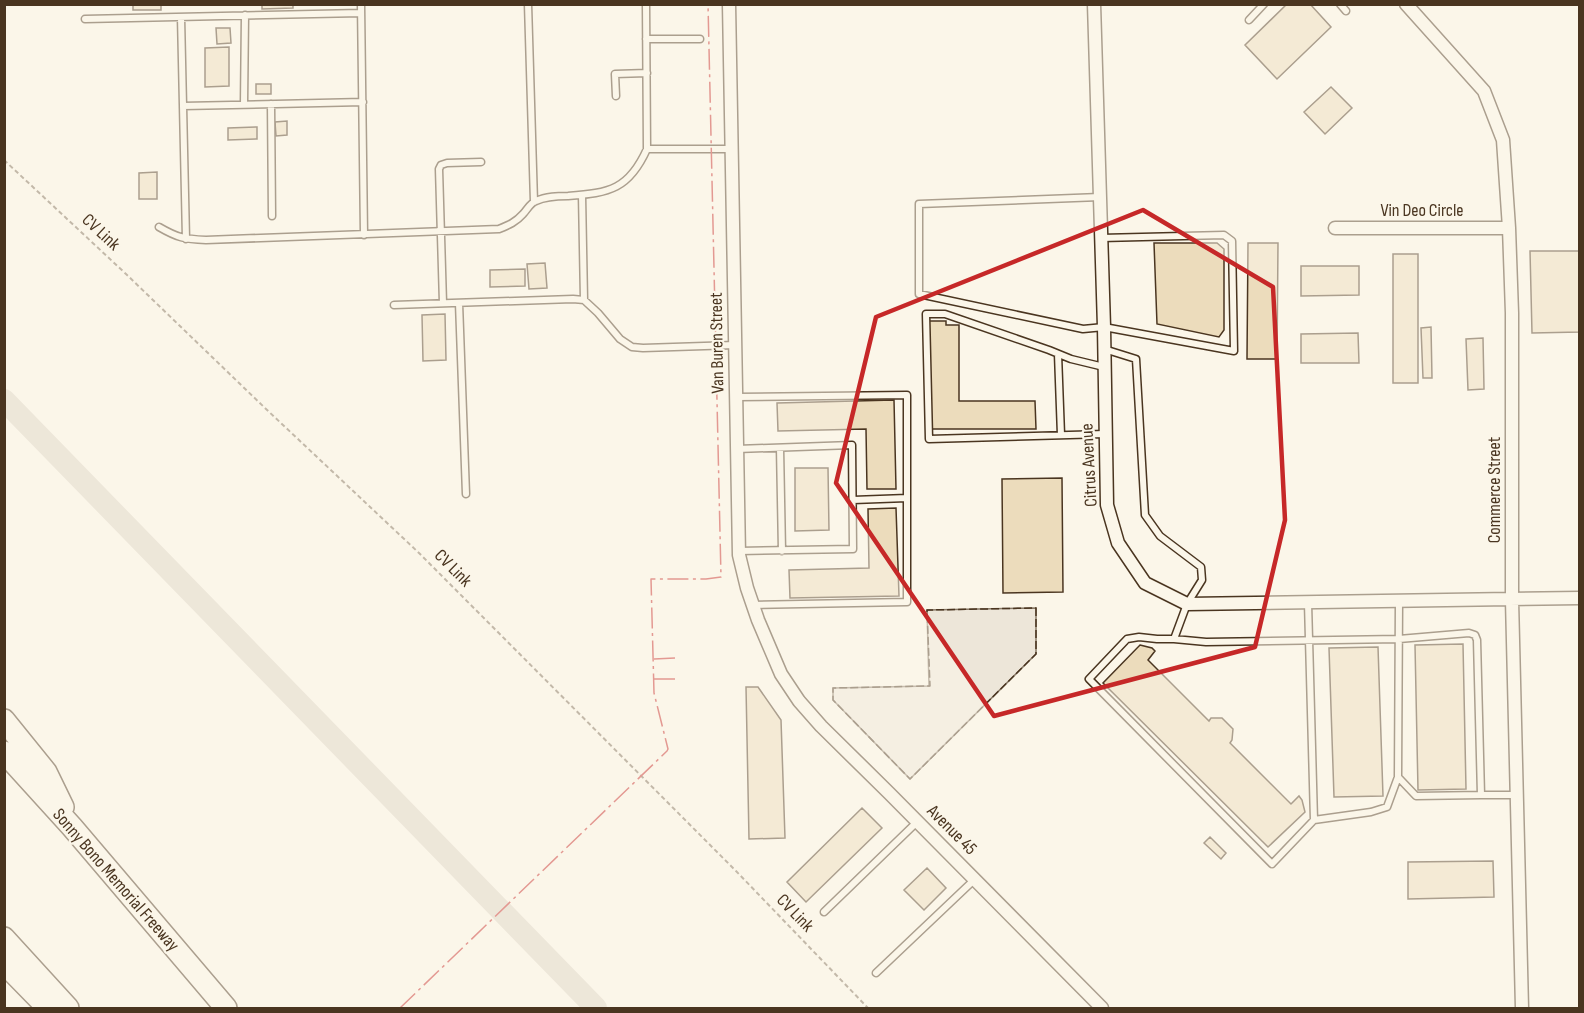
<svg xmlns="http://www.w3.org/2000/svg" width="1584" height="1013" font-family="'Sofia Sans Condensed',sans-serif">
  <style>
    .green { fill: #ede6d9; stroke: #887966; stroke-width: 1.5 }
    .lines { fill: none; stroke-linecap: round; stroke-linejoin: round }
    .river { stroke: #dcd4c6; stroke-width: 22 }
    .building { fill: #ecdcbc; stroke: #4a3520; stroke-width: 1.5 }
    .lane-casing { stroke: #4a3520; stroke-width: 9 }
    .street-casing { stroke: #4a3520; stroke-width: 15 }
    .highway-casing { stroke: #4a3520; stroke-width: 24 }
    .path { stroke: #7f6f5c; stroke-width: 2; stroke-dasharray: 4.5 3; stroke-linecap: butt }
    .lane { stroke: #fbf6e9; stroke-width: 6 }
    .street { stroke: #fbf6e9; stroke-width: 12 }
    .highway { stroke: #fbf6e9; stroke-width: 21 }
    .fence { stroke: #4a3520; stroke-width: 1.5; stroke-dasharray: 8 3; stroke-linecap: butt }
    .power { stroke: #c62828; stroke-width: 1.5; stroke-dasharray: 21 4.5 3 4.5; stroke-linecap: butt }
    .marked { fill: none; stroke: #c62828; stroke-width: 4.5; stroke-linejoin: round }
    .labels { text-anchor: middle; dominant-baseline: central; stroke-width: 4.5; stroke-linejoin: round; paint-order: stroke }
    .street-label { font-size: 18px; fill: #4a3520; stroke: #fbf6e9 }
  </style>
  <rect width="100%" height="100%" fill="#fbf6e9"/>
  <path class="green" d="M 1036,608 L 1036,654 L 910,779 L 833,700 L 833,688 L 929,686 L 927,610 Z"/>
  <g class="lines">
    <path class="river" d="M 4,400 L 596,1008"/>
  </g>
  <path class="building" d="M 133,4 L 161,4 L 161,10 L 133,10 Z
    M 262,4 L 293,4 L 293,8 L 262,9 Z
    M 1287,4 L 1310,4 L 1331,27 L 1277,79 L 1245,45 Z
    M 216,28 L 230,28 L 231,43 L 217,44 Z
    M 229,47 L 229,86 L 205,87 L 205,48 Z
    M 256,84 L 271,84 L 271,94 L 256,94 Z
    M 1331,87 L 1352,108 L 1325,134 L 1304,112 Z
    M 287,121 L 287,135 L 276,136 L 275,122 Z
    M 257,127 L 257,139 L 228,140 L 228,128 Z
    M 157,172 L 157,199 L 139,199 L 139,173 Z
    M 1154,243 L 1217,243 L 1224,249 L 1224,330 L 1219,337 L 1157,324 Z
    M 1248,243 L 1278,243 L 1277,359 L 1247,359 Z
    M 1530,251 L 1580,251 L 1580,332 L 1532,333 Z
    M 1393,254 L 1418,254 L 1418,383 L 1393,383 Z
    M 545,263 L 547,288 L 529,289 L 527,264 Z
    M 1301,266 L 1359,266 L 1359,295 L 1301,296 Z
    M 525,269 L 525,286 L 490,287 L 490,270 Z
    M 445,314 L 446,360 L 423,361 L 422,315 Z
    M 929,321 L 946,321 L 946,325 L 959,325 L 959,401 L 1035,401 L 1036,429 L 930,429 Z
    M 1431,327 L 1432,378 L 1423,378 L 1421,328 Z
    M 1358,333 L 1359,363 L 1301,363 L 1301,334 Z
    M 1483,338 L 1484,389 L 1468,390 L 1466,339 Z
    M 894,400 L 896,489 L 867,489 L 866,429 L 778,431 L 777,403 Z
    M 795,468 L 828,468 L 829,530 L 795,531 Z
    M 1062,478 L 1063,592 L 1003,593 L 1002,479 Z
    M 896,508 L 899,596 L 790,598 L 789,570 L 869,568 L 868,509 Z
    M 1463,644 L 1466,789 L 1418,790 L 1415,645 Z
    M 1140,645 L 1152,648 L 1155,651 L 1148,660 L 1209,721 L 1211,718 L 1222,718 L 1233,729 L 1232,740 L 1230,743 L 1291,804 L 1299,796 L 1302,800 L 1305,812 L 1268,847 L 1103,683 Z
    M 1378,647 L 1383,796 L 1334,797 L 1329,648 Z
    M 746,687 L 758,687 L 781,720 L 785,838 L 749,839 Z
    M 862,808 L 882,828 L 806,902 L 787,882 Z
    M 1210,837 L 1226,853 L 1221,859 L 1204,843 Z
    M 1493,861 L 1494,897 L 1408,899 L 1408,862 Z
    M 927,868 L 946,888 L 924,910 L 904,890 Z"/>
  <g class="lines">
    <defs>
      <path id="lane" d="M 361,4 L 364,235
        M 528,4 L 534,202
        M 1340,4 L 1346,11
        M 181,17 L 186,239
        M 85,19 L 361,13
        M 1249,20 L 1264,4
        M 646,39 L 700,39
        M 616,96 L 615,74 L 647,73
        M 244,104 L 245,15
        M 271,104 L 272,216
        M 183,106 L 363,102
        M 647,149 L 731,149
        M 582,195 L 584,300
        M 1100,197 L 919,204 L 919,294 L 1083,329 L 1104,327 L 1234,351 L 1232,241 L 1224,235 L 1101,238
        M 159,227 C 178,238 184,239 206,240 L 499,229 C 509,225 516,222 523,214 C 527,210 530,203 536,201 C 546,196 558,196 568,196 C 610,193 629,189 647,149 L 646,4
        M 443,303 L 439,169 L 441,165 L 447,163 L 481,162
        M 459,303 L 466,494
        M 394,305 L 573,299 L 584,300 L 598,313 L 620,339 L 632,347 L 643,348 L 735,345
        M 1104,349 L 1136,359 L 1145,515 L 1160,536 L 1201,567 L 1202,580 L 1187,604 L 1174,639 L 1157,639 L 1139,637 L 1127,639 L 1089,679 L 1272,864 L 1314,820 L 1371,812 L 1387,807 L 1398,777 L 1399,601
        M 1058,354 L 1061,435
        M 1104,367 L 1071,359 L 1049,350 L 945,314 L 926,314 L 929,439 L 1105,434
        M 737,397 L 907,395 L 907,602 L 752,605
        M 780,448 L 782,551
        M 737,449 L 852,445 L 853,549 L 739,551
        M 853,500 L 907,498
        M 1308,603 L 1314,820
        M 1174,639 L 1206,642 L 1399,639 L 1469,633 L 1475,635 L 1477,640 L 1481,795 L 1416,796 L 1398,777
        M 1481,795 L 1517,795
        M 824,912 L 917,822
        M 876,973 L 974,880"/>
      <path id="street" d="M 729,4 L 739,555 L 747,588 L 758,620 L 781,674 L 799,701 L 821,726 L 889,793 L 1102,1008
        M 1094,4 L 1104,327 L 1107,505 L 1118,543 L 1145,583 L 1187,604 L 1580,598
        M 1406,4 L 1484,91 L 1503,140 L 1509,228 L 1512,313 L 1512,600 L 1522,1008
        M 1335,228 L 1509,228"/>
      <path id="highway" d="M 4,720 L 46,772 L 63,807
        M 4,752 L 72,827 L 226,1008
        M 4,938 L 68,1008
        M 4,963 L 48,1008"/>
    </defs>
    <use href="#lane" class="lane-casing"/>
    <use href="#street" class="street-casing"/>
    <use href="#highway" class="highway-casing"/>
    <path class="path" d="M 4,160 L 126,274 L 266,409 L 419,553 L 736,871 L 868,1008"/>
    <use href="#lane" class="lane"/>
    <use href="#street" class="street"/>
    <use href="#highway" class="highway"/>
    <path class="fence" d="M 1036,608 L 1036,654 L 910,779 L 833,700 L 833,688 L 930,686 L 927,610 Z"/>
    <path class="power" d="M 654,659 L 677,658
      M 654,679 L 679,679
      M 400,1008 L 667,751 L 668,749 L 654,693 L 651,579 L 706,579 L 721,577 L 708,4"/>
  </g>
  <path d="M0 0H1584V1013H0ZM 1143,210 L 1273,287 L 1285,520 L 1255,647 L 994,716 L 836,483 L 876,317 Z" fill="#fbf6e9" fill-opacity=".55" fill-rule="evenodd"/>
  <path class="marked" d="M 1143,210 L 1273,287 L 1285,520 L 1255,647 L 994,716 L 836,483 L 876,317 Z"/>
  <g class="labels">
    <g class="street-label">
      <text x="1422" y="210">Vin Deo Circle</text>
      <text transform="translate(101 232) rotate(43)">CV Link</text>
      <text transform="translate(717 343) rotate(-91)">Van Buren Street</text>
      <text transform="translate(1089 465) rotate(-93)">Citrus Avenue</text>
      <text transform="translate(1494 490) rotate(-90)">Commerce Street</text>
      <text transform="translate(453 568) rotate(45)">CV Link</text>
      <text transform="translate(952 830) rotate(45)">Avenue 45</text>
      <text transform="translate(116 880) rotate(49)">Sonny Bono Memorial Freeway</text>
      <text transform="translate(795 913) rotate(46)">CV Link</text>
    </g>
  </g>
  <rect width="1584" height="1013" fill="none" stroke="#4a3520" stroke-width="12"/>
</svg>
